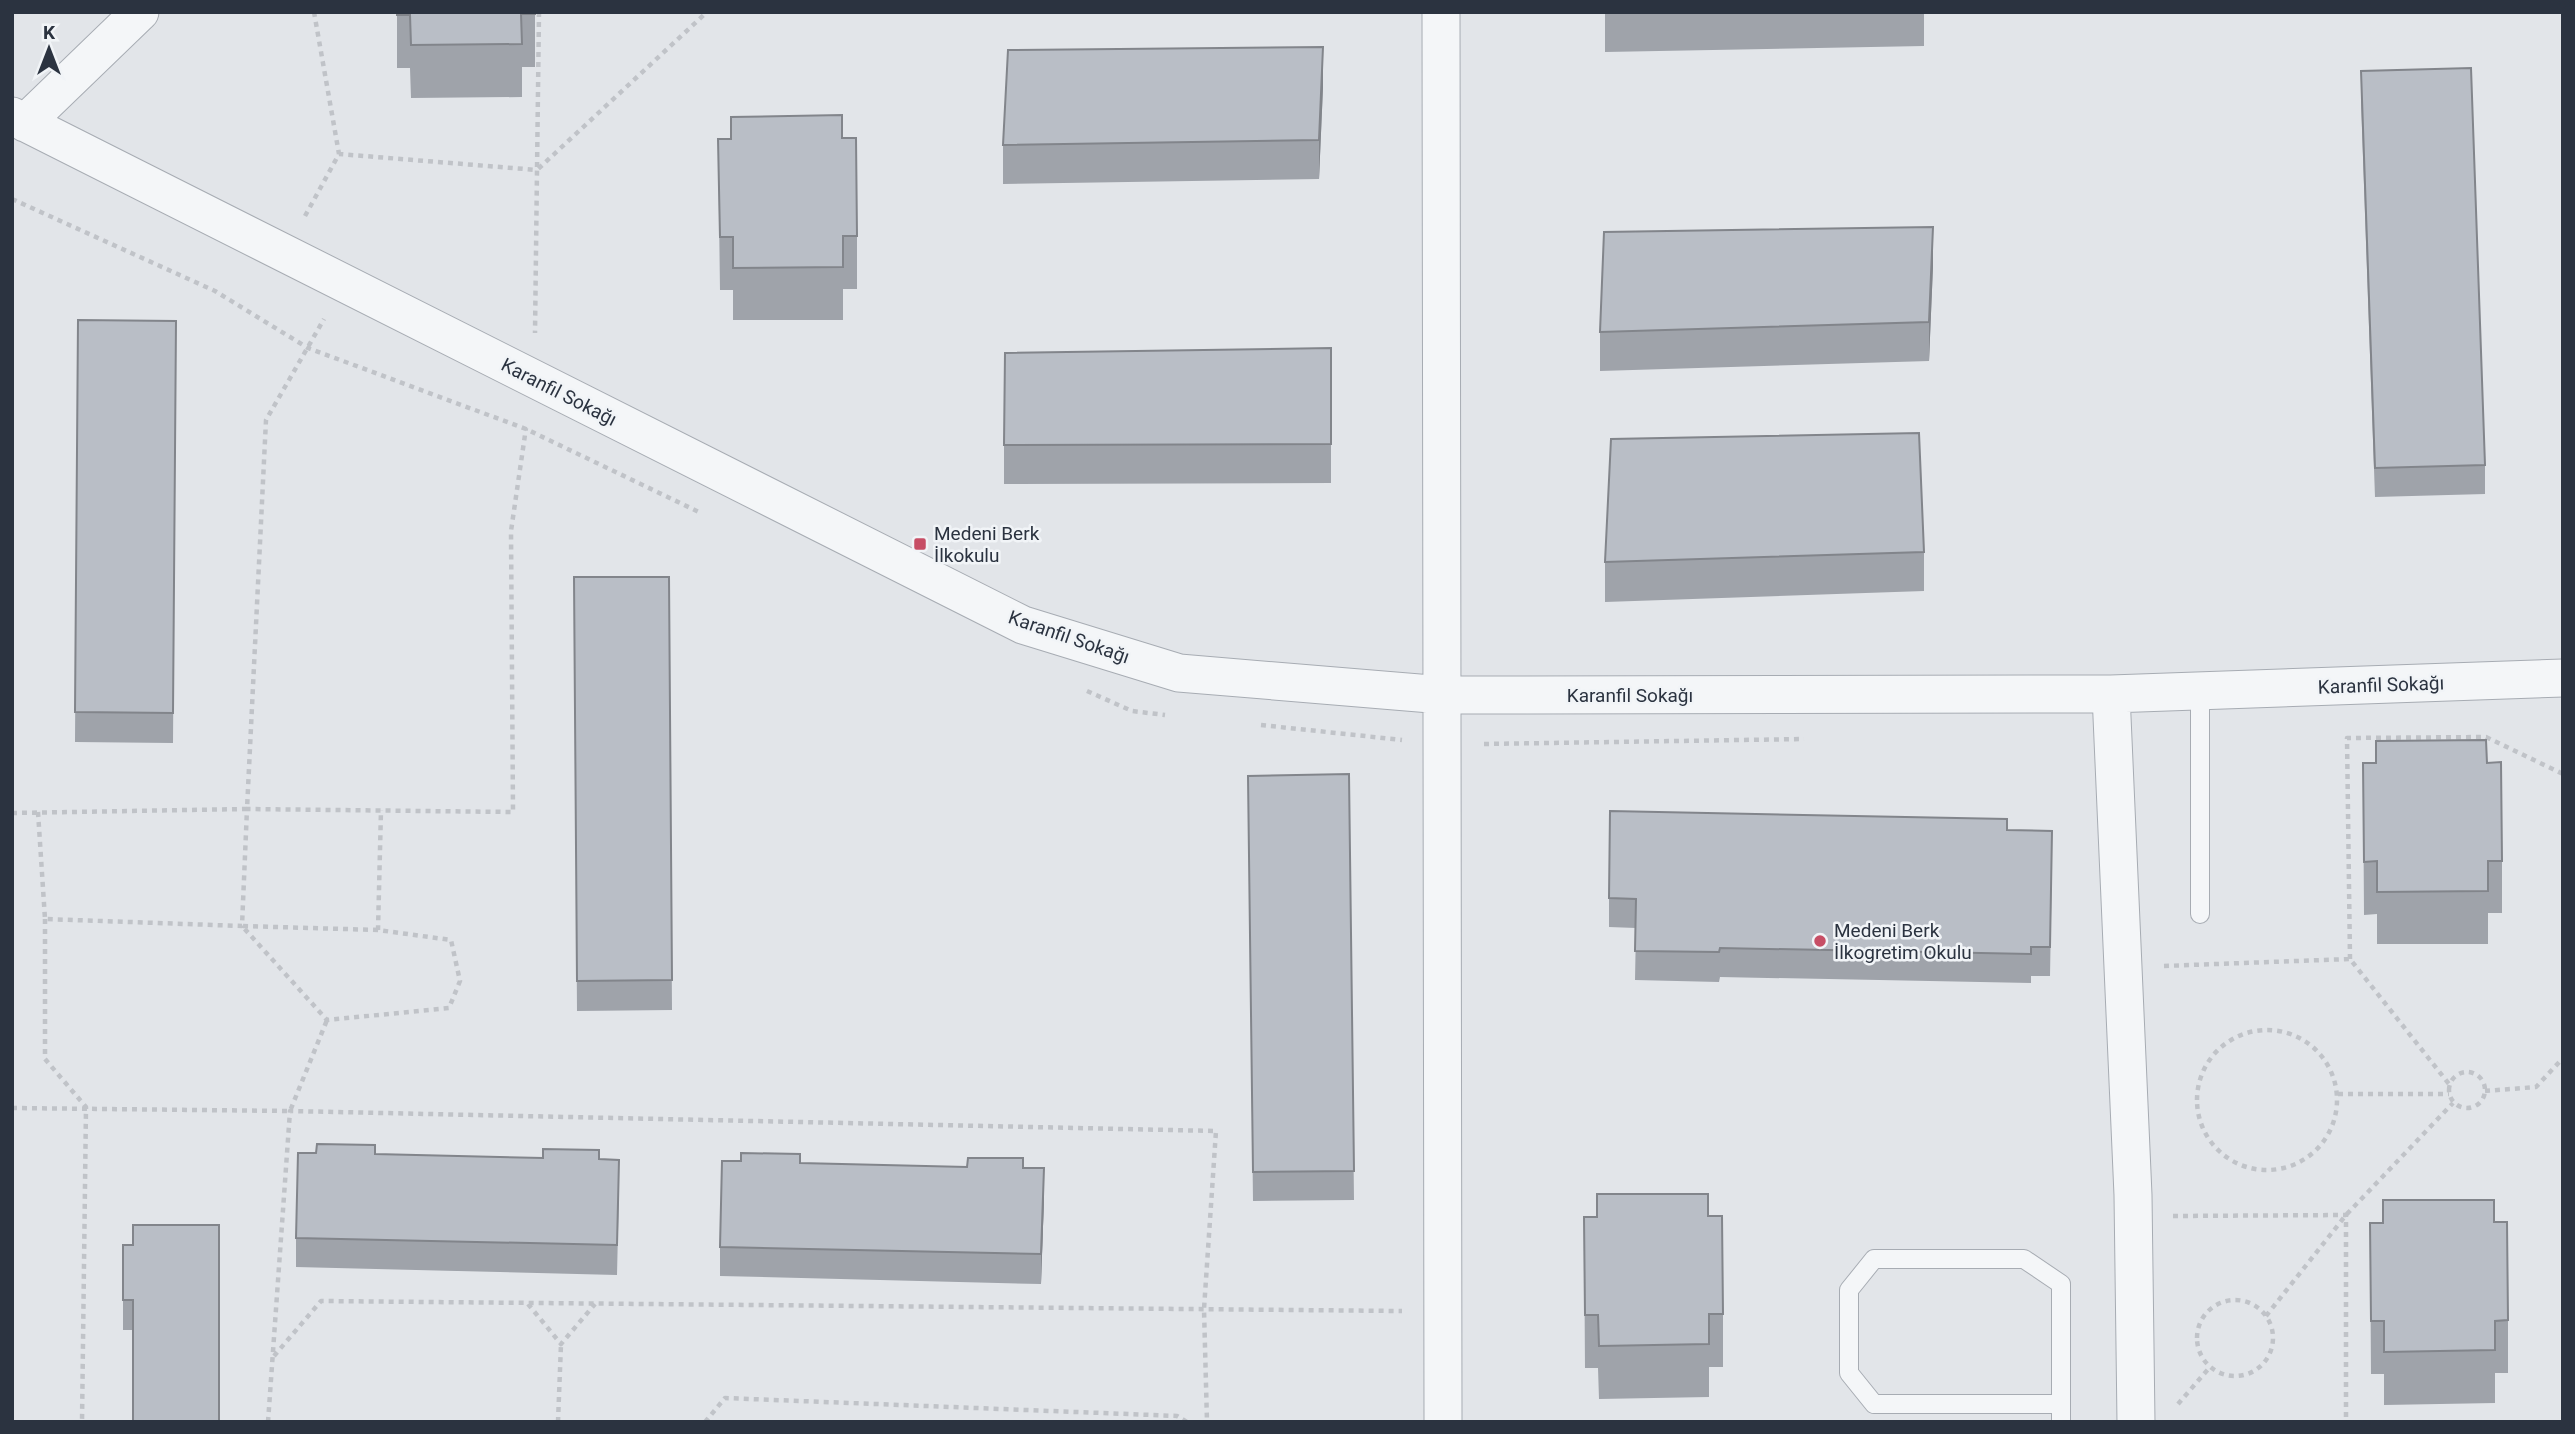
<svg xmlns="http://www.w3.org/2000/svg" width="2575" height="1434" font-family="Roboto,sans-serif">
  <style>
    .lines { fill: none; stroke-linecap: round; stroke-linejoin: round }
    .service-casing { stroke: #a7acb3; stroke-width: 20 }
    .minor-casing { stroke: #a7acb3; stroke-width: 39 }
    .path { stroke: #c0c3c8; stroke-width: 4.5; stroke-dasharray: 5 5; stroke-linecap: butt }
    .service { stroke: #f4f6f8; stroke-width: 18 }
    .minor { stroke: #f4f6f8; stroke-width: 37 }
    .wall { fill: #9fa3aa }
    .shaded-wall { fill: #82858b }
    .building { fill: #b9bec6; stroke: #82858b; stroke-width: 2 }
    .poi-dot { fill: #c74e65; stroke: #f1f4f7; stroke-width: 2.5 }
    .labels { text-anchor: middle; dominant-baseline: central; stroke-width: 5; stroke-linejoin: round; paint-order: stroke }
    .street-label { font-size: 19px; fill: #2b3340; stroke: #f1f4f7 }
    .poi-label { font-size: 19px; fill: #2b3340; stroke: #f1f4f7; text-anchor: start }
  </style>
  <rect width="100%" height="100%" fill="#e2e5e9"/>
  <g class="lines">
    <defs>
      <path id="service" d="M 2200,692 L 2200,914
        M 2061,1422 L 2061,1284 L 2024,1259 L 1874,1259 L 1849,1290 L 1849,1373 L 1874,1404 L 2061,1404"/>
      <path id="minor" d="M 1441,12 L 1443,1422
        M 12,116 L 1023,625 L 1179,673 L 1443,695 L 2111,694 L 2563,678
        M 25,123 L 140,12
        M 2111,694 L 2133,1195 L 2136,1422"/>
    </defs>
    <use href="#service" class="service-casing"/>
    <use href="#minor" class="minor-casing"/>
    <path class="path" d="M 314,12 L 339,154
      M 539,12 L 537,170 L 707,12
      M 12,199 L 215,291 L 308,348 L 526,429 L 701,513
      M 305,216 L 339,154 L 537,170 L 535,333
      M 1087,691 L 1132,711 L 1165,715
      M 1261,725 L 1402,740
      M 1484,744 L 1804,739
      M 38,812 L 45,919 L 242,926 L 247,809 L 513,812 L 511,531 L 526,428
      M 12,813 L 247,809 L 266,420 L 324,319
      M 45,919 L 45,1059 L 86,1107 L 82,1422
      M 378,930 L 242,926 L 327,1020 L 449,1008 L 460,981 L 451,940 L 378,930 L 381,810
      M 2350,959 L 2347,738 L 2486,737 L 2563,774
      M 2164,966 L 2350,959 L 2449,1084
      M2197 1100a70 70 0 1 1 140 0a70 70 0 1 1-140 0Z
      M2449 1090a18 18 0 1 1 36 0a18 18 0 1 1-36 0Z
      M 2485,1091 L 2536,1087 L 2563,1058
      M 2338,1094 L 2449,1094
      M 12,1108 L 290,1111 L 327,1020
      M 2173,1216 L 2346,1215 L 2346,1422
      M2197 1338a38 38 0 1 1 76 0a38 38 0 1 1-76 0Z
      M 528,1304 L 561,1344 L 595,1304
      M 2266,1316 L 2346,1215 L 2453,1103
      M 274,1356 L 321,1301 L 1402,1311
      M 2178,1404 L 2210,1367
      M 268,1422 L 290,1111 L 1216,1131 L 1204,1309 L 1207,1422
      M 558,1422 L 561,1344
      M 705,1422 L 725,1398 L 1177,1416 L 1187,1422"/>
    <use href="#service" class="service"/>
    <use href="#minor" class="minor"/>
  </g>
  <path class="wall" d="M 397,12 L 535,12 L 535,67 L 522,67 L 522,97 L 411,98 L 410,68 L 397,68 Z
    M 1605,12 L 1924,12 L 1924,46 L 1605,52 Z
    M 2361,71 L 2485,465 L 2485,494 L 2375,497 L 2361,101 Z
    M 1323,87 L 1319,179 L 1003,184 L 1003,145 Z
    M 842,138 L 857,236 L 857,289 L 843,289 L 843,320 L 733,320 L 733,290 L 720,290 L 718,139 Z
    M 1933,266 L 1929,361 L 1600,371 L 1600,332 Z
    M 78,320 L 176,321 L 173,743 L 75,742 Z
    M 1331,348 L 1331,483 L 1004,484 L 1004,445 Z
    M 1924,552 L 1924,591 L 1605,602 L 1605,562 Z
    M 574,577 L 669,577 L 672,1010 L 577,1011 Z
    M 2363,763 L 2487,763 L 2502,861 L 2502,913 L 2488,913 L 2488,944 L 2377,944 L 2377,914 L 2364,915 Z
    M 1349,774 L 1354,1200 L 1253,1201 L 1248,776 Z
    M 2007,830 L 2052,861 L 2050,976 L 2031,976 L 2031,983 L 1720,977 L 1719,982 L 1635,980 L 1636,928 L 1609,927 L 1609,898 Z
    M 316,1153 L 599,1159 L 619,1189 L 617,1275 L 296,1267 L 296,1238 Z
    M 800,1163 L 1023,1168 L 1044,1198 L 1041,1284 L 720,1276 L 720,1247 Z
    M 1597,1194 L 1708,1216 L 1723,1314 L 1723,1367 L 1709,1367 L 1709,1397 L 1599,1399 L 1598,1368 L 1585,1368 L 1584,1217 L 1597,1217 Z
    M 2494,1222 L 2508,1320 L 2508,1373 L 2495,1373 L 2495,1403 L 2384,1405 L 2384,1374 L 2371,1374 L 2370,1223 Z
    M 123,1245 L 133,1245 L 133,1330 L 123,1330 Z"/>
  <path class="shaded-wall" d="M 1323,47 L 1323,87 L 1319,179 L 1319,140 Z
    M 1933,227 L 1933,266 L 1929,361 L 1929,322 Z
    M 1044,1168 L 1044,1198 L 1041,1284 L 1041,1254 Z"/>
  <path class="building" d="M 397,12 L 535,12 L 535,14 L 521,14 L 522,44 L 411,45 L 410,15 L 397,15 Z
    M 1323,47 L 1319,140 L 1003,145 L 1008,50 Z
    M 2471,68 L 2485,465 L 2375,468 L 2361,71 Z
    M 842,115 L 842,138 L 856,138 L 857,236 L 843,236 L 843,267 L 733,268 L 733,237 L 720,237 L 718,139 L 731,139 L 731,117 Z
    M 1933,227 L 1929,322 L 1600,332 L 1604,232 Z
    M 78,320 L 176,321 L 173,713 L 75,712 Z
    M 1331,348 L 1331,444 L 1004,445 L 1005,353 Z
    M 1919,433 L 1924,552 L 1605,562 L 1611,439 Z
    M 574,577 L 669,577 L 672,980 L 577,981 Z
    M 2486,740 L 2487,763 L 2501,762 L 2502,861 L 2488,861 L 2488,891 L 2377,892 L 2377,861 L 2364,862 L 2363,763 L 2376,763 L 2376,741 Z
    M 1349,774 L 1354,1171 L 1253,1172 L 1248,776 Z
    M 1610,811 L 2007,819 L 2007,830 L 2052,831 L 2050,947 L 2031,947 L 2031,954 L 1720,948 L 1719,952 L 1635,951 L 1636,899 L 1609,898 Z
    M 317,1144 L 375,1145 L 375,1154 L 543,1158 L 543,1149 L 599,1150 L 599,1159 L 619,1160 L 617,1245 L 296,1238 L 298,1153 L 316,1153 Z
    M 741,1153 L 800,1154 L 800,1163 L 967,1167 L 968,1158 L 1023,1158 L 1023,1168 L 1044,1168 L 1041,1254 L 720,1247 L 722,1161 L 741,1161 Z
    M 1597,1194 L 1708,1194 L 1708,1216 L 1722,1216 L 1723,1314 L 1709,1314 L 1709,1344 L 1599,1346 L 1598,1315 L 1585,1315 L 1584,1217 L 1597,1217 Z
    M 2383,1200 L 2494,1200 L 2494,1222 L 2507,1222 L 2508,1320 L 2495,1321 L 2495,1350 L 2384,1352 L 2384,1321 L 2371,1321 L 2370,1223 L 2383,1223 Z
    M 133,1225 L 219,1225 L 219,1422 L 133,1422 L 133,1300 L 123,1300 L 123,1245 L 133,1245 Z"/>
  <g class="poi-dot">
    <rect x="913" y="537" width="14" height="14" rx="3.5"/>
    <circle cx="1820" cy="941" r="7"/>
  </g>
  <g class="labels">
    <g class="street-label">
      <text transform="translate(559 392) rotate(27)">Karanfil Sokağı</text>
      <text transform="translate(1069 637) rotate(19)">Karanfil Sokağı</text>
      <text transform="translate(2381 685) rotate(-2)">Karanfil Sokağı</text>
      <text x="1630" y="695">Karanfil Sokağı</text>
    </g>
    <g class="poi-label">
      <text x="934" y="533">Medeni Berk<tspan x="934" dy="22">İlkokulu</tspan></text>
      <text x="1834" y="930">Medeni Berk<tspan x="1834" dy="22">İlkogretim Okulu</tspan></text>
    </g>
  </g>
  <rect width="2575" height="1434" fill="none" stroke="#2b3340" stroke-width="28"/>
  <g transform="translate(49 49)" stroke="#f1f4f7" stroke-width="5" paint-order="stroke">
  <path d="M0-5L12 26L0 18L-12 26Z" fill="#2b3340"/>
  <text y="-10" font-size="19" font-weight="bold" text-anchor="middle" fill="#2b3340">K</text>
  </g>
</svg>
